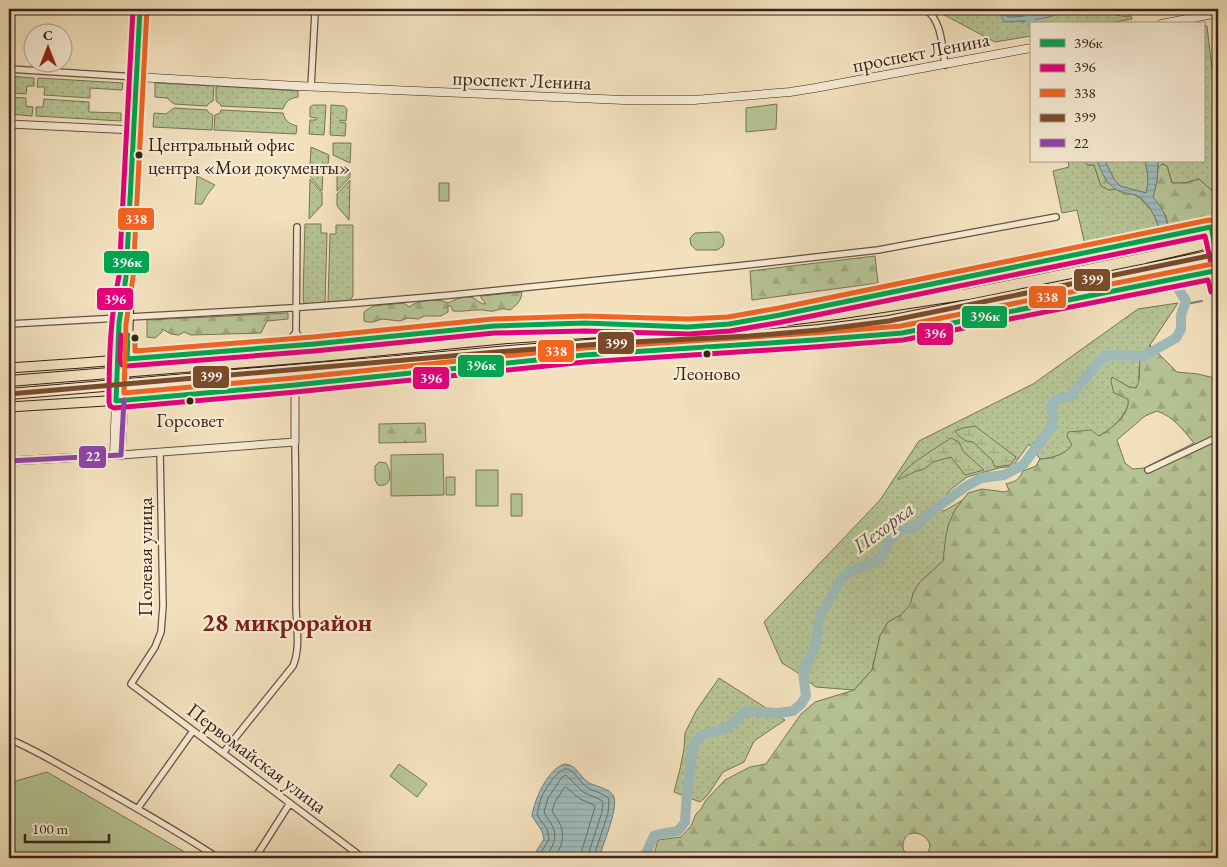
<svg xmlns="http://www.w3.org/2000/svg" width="1227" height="867" font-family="'EB Garamond',serif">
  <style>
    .grass { fill: url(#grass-dots); stroke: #787356 }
    .forest { fill: url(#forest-firs); stroke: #787356; fill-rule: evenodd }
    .wetland { fill: url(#wetland-marsh); stroke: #787356 }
    .green { fill: #b6c495; stroke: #787356 }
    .water { fill: url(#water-rules); stroke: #767e79 }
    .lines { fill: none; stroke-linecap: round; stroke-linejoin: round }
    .shore { stroke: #6c6e68; stroke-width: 1 }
    .stream { stroke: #767e79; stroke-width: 2 }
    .river { stroke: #9ebbba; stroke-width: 10 }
    .minor-casing { stroke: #685241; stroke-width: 8 }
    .tertiary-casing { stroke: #685241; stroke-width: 9 }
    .secondary-casing { stroke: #392217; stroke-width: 9 }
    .primary-casing { stroke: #392217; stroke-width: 11 }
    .trunk-casing { stroke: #392217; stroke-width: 12 }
    .minor { stroke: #f7ecd5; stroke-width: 5.5 }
    .tertiary { stroke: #f7ecd5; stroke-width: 7 }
    .secondary { stroke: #f7ecd5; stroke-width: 8 }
    .primary { stroke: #f3e1be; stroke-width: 9 }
    .trunk { stroke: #f3e1be; stroke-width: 10 }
    .trunk-bridge-casing { stroke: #392217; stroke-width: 12; stroke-linecap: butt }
    .trunk-bridge { stroke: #f3e1be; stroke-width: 10 }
    .bus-1-casing { stroke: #f7ecd5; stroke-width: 9 }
    .bus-2-casing { stroke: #f7ecd5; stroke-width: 9 }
    .bus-3-casing { stroke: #f7ecd5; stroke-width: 9 }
    .bus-4-casing { stroke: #f7ecd5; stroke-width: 9 }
    .bus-5-casing { stroke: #f7ecd5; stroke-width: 9 }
    .bus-1 { stroke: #00a651; stroke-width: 5 }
    .bus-2 { stroke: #e5007d; stroke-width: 5 }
    .bus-3 { stroke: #f26522; stroke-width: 5 }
    .bus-4 { stroke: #7a4b2a; stroke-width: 5 }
    .bus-5 { stroke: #8e44ad; stroke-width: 5 }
    .bus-dot { fill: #392217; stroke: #f7ecd5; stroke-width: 2 }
    .labels { text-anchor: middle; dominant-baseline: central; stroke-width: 4.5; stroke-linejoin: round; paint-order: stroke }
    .bus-label { font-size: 19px; fill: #392217; stroke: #f7ecd5 }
    .street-label { font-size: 20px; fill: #392217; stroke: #f7ecd5 }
    .water-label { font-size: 21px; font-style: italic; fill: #575048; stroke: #f7ecd5 }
    .district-label { font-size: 25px; font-weight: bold; fill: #7a1f14; stroke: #f7ecd5 }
    .line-badge { stroke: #f7ecd5; stroke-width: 2 }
    .badge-label { font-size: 14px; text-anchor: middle; font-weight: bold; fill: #fff }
  </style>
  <defs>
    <pattern id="grass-dots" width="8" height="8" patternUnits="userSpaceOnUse" patternTransform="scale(1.25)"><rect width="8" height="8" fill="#b6c495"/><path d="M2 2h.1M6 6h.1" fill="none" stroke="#9da880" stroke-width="1.8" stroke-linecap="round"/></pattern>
    <pattern id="forest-firs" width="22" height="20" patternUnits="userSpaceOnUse" patternTransform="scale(1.25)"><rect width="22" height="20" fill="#b6c495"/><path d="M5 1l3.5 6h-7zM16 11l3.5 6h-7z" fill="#9da880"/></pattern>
    <pattern id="wetland-marsh" width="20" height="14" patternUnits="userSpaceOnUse" patternTransform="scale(1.25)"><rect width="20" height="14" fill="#b6c495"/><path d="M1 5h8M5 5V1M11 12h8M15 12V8" fill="none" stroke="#9da880"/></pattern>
    <pattern id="water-rules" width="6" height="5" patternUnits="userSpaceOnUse" patternTransform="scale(1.25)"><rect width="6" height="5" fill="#9ebbba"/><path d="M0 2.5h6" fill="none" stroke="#89a09f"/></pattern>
  </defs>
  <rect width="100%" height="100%" fill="#f3e1be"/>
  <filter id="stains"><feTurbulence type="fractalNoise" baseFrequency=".004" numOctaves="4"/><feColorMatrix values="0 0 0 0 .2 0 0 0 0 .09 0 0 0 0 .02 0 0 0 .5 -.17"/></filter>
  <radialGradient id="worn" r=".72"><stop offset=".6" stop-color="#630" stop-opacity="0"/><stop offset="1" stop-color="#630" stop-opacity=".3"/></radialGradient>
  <path class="grass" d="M 940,9 L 991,9 L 1000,14 L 1022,22 L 1062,13 L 1064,9 L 1108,9 C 1114,16 1122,17 1131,16 L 1132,19 L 1103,24 L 1031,24 L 1031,36 L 995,42 L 935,10 Z
    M 1203,26 L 1207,26 L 1218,120 L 1218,194 L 1217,195 L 1199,179 L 1185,183 L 1172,183 L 1167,166 L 1162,164 L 1158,168 L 1158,161 L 1203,161 Z
    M 9,76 L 34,78 L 34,86 L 27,86 L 26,94 L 9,93 Z
    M 38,78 L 123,83 L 122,90 L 90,88 L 90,98 L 44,95 L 45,87 L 37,87 Z
    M 155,83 L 214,86 L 213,101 L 209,103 L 207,106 L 174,104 L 167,98 L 155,97 Z
    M 216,86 L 298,91 L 298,97 C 290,98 286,101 283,109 L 221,106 L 220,104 L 216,101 Z
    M 9,97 L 26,98 L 26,106 L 33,107 L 32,116 L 9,114 Z
    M 44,99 L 89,102 L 89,112 L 121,113 L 121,121 L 36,116 L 36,107 L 43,107 Z
    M 313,105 L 326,105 L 324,135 L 309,134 L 310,120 L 316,120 L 316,118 L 310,117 L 310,107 Z
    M 331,105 L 344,106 L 347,109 L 346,121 L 340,120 L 340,122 L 346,123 L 345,136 L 330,135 Z
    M 174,108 L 207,110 L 209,113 L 213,115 L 212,130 L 153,127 L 154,113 L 166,114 Z
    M 221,110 L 283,113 C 285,121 289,124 297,126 L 296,134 L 214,130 L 215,115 L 220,113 Z
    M 333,143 L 351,143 L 350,163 L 333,155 Z
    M 311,147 L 329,155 L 328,164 L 323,164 L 323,167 L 310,166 Z
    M 1068,161 L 1085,161 L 1088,165 L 1094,165 L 1101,186 L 1109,190 L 1115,189 L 1125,194 L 1133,194 L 1140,198 L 1152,211 L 1160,230 L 1085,245 L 1077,210 L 1062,213 L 1053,171 L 1069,167 Z
    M 1105,161 L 1145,161 C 1148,172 1149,182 1146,193 L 1120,186 L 1114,179 Z
    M 310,169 L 323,170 L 322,191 L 310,176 Z
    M 337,170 L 350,171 L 350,177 L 337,191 Z
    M 310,179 L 322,193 L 322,205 L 309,219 Z
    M 350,180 L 349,220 L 337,206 L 337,194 Z
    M 305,224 L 321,224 L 321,233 L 327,233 L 325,303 L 307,304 L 304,303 L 303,299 Z
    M 336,225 L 353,225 L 353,296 L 351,299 L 348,301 L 328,302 L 330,234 L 336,234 Z
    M 1178,303 L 1150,345 L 1148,356 L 1139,369 L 1139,383 L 1135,388 L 1129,387 L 1112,378 C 1116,383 1126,393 1128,399 C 1132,410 1108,434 1098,436 C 1090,438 1076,436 1067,436 L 1073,445 C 1066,454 1051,459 1040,459 L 1029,444 L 1013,466 L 999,468 L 967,477 L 950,490 L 937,507 L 944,511 L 963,500 L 955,510 L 943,561 L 919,583 L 913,594 L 911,605 L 901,615 L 888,622 L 880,636 L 872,670 L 854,690 L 816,687 L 795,671 L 782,663 L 764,622 L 880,500 L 919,441 L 1033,384 L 1138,309 Z
    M 719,678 L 785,720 L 754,741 L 744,762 L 723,772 L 707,796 L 700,802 L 674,792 L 680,769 L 684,749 L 685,733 L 696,711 Z"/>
  <path class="forest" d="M 1085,161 L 1097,161 L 1106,180 L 1115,189 L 1109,190 L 1101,186 L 1094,165 L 1087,165 Z
    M 1162,164 L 1167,166 L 1172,183 L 1185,183 L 1199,179 L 1217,195 L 1218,194 L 1218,218 L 1169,229 L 1166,216 L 1153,197 L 1157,181 L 1158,168 Z
    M 875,256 L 878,283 L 752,300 L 750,271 Z
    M 522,292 C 521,301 517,305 510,310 C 501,308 502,309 494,311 C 489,312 483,309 478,310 C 469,310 462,312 453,311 L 451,306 L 448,306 L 448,312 L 441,316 L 424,316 L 418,319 L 408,318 L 400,321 L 382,319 L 373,322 L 367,322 L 364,321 L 364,312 L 373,306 L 404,303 L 409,307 C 417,300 440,298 448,303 C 454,300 463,296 470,297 C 476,298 479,304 486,304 L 481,298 L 481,296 Z
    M 288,313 L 288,319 L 267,321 L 261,333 L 191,335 L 184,332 L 179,335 L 171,334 L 162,329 L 162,332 L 155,338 L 147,337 L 147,320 Z
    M 1150,345 L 1177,372 L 1198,374 L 1214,378 L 1218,384 L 1218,706 L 1215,710 L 1213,747 L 1218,756 L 1218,858 L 921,858 C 948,842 904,818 903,846 C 903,852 907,855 912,858 L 653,858 L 658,840 L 681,837 L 691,826 L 696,814 L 701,809 L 706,800 L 725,780 L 750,767 L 766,764 L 801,714 L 815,702 L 854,690 L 872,670 L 880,636 L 888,622 L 901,615 L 910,605 L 913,594 L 919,583 L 943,561 L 946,535 L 949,523 L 955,510 L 968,493 L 982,489 L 1005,492 L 1009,490 L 1006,484 C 1016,481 1018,481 1023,471 L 1036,466 L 1040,459 C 1051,459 1066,454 1072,445 L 1067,436 L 1068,432 L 1091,430 L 1099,436 C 1111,429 1131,414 1128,399 L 1114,393 L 1111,382 L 1112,377 L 1129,387 L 1136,388 C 1141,380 1139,369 1140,360 L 1148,356 ZM 1157,411 C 1174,417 1183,430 1194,443 L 1144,468 L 1133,469 L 1125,463 L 1117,440 L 1145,416 Z
    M 425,423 L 426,442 L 379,443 L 379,424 Z"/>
  <path class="wetland" d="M 975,426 L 1016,457 L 1010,465 L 995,467 L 992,460 L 973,442 L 966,441 L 959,436 L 955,431 L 963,428 Z
    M 951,438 L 959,442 L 963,451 L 984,470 L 965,475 L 951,457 L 933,462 L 924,469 L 914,472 L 898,480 C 904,466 938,447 951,438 Z"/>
  <path class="green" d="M 777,104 L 776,129 L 746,132 L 746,108 Z
    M 197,176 L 215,185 L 207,195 L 202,204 L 195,204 Z
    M 439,183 L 449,183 L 449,201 L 439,201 Z
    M 719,232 C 724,235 725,241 723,246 L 717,250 L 696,250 L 691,245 L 690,238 L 695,233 Z
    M 443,454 L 444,495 L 391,496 L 391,455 Z
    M 379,462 L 386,463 C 391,471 393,488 378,485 L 375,480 L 375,466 Z
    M 476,470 L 498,470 L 498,506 L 476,506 Z
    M 446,477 L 455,477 L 455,495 L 446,495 Z
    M 511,494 L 522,494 L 522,516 L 511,516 Z
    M 399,764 L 427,784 L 417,797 L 390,776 Z
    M 47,772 L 195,858 L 9,858 L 9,783 Z"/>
  <path class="water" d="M 991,9 L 1064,9 C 1064,10 1063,11 1062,12 C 1053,19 1016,22 1004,22 L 1000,14 Z
    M 1097,161 L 1105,161 L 1114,179 L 1120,186 L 1146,193 C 1149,182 1148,172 1145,161 L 1158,161 L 1157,181 L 1153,197 C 1163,209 1165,214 1169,229 L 1160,230 C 1156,218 1147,197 1132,194 C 1125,193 1120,192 1114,188 C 1105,181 1101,171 1097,161 Z
    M 565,764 C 577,765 579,776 588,782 C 595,787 608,787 613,795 C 620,805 603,844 600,855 L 600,858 L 532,858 L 544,839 L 542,831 L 532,816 C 534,800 548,768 565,764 Z"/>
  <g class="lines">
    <path class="shore" d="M 1000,9 L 1008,17 C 1024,17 1043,14 1058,9
      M 538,858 L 549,839 L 547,829 L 537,815 C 538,809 540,801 542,796 C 546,788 559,767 568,769 C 575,771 581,784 588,788 C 595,792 603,793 609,799 L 608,813 L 595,853 L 595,858
      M 545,858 C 552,848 558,839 553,827 C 550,821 546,817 544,812 L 548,798 L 562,777 L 566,775 L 583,792 L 601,800 L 603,802 L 602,812 L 589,852 L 589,858
      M 554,858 C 562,846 566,836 559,822 C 557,818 554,815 552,811 L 555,802 L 564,788 L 566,787 L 580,799 L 594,805 L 595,807 L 582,850 L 581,858"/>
    <path class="stream" d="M 1186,304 L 1202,301"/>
    <path class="river" d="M 1028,9 L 1031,24
      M 644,858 L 654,836 L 660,834 L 678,831 L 685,822 L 687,792 L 691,766 L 690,759 L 692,754 L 695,742 L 702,735 L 728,728 L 745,711 L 778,713 L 793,711 L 801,704 L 806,696 L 803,672 L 815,648 L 820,616 L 840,582 L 847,573 L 872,563 L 880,557 L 885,551 L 889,540 L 902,530 L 916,526 L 932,511 L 965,487 L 981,478 L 1004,475 L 1023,465 L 1052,426 L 1053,416 L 1051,407 L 1057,399 L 1071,396 L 1101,359 L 1109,355 L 1144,356 L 1176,338 L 1181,329 L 1181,315 L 1186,301 L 1179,290 L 1176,283"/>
    <defs>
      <path id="minor" d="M 925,9 C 942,20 942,46 945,65
        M 1189,9 L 1192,18
        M 9,69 L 136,77
        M 311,87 L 315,13
        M 297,227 L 296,332 L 299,337 L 310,343
        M 129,317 L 290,308 L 358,303 L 452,295 L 737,266 L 878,250 L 1056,217
        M 9,324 L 120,318
        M 282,346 C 288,342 292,338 296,332
        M 160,452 L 163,606 L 161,632 L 155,647 L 131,684 L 363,858
        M 1148,470 L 1218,437
        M 9,739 C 36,750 61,766 87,780 C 131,805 176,830 218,858
        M 223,753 L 293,666 C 301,647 296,626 296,605 C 296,551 296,497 295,442
        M 138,808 L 193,731
        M 255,858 L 290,803"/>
      <path id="tertiary" d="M 9,124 L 134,130
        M 121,455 L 295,442 L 295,385"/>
      <path id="secondary" d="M 1161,24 L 1218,13
        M 136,77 L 298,86 L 624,100 L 694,100 L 790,92 L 815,88 L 1031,48
        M 1211,227 L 1218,261
        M 1204,228 L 1218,290
        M 1181,233 C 1204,244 1208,257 1191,276
        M 765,317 L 1218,225
        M 114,455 L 116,401
        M 9,461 L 121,455 L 124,400"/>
      <path id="primary" d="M 218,353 C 200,361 197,385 218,391
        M 9,368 L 82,363 L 279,347 L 494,326 L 585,323 L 648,325
        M 124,400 L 127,366 L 129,295 L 127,282
        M 116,401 C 117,360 116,317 126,277 L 140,9
        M 9,407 L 154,398 L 295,385 L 584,355 L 814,340 L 902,333 L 1218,270"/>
      <path id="trunk" d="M 321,356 L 507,338 L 787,320 L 837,314 L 968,294 L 1145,258
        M 320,368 L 509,351 L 613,343 L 749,336 L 819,330 L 889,321 L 1148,269"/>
    </defs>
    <use href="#minor" class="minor-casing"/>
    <use href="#tertiary" class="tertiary-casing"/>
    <use href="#secondary" class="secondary-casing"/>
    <use href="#primary" class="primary-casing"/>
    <use href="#trunk" class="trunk-casing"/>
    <use href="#minor" class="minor"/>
    <use href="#tertiary" class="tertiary"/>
    <use href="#secondary" class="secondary"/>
    <use href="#primary" class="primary"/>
    <use href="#trunk" class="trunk"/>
    <defs>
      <path id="trunk-bridge" d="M 1145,258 L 1218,241
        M 1148,269 L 1218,254
        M 9,381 L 321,356
        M 9,394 L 320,368"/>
    </defs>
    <use href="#trunk-bridge" class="trunk-bridge-casing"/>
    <use href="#trunk-bridge" class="trunk-bridge"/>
    <defs>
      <path id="bus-1" d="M 140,9 L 126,277 L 119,323 L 116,401 L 295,385 L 584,355 L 814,340 L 902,333 L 1214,271 L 1218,290
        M 128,335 L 127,359 L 314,344 L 494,326 L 585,323 L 688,327 L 729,324 L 780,315 L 1211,227 L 1218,261"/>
      <path id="bus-2" d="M 133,9 L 119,276 C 110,317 109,359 109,402 L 110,406 L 114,408 L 296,392 L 585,362 L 814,347 L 903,340 L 1208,280 L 1211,292
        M 121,335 L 120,360 L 122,365 L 127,366 L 315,351 L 494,333 L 585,331 L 689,334 L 730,331 L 782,322 L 1205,236 L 1211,263"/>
      <path id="bus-3" d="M 147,9 L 133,277 L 126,324 L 124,393 L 294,378 L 583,348 L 813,333 L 901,326 L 1217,263
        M 135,335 L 135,351 L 313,337 L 493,319 L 585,316 L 688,319 L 728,317 L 779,308 L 1209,220 L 1215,221 L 1218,225"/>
      <path id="bus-4" d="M 9,394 L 509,351 L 613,343 L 749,336 L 819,330 L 889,321 L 1218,254"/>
      <path id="bus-5" d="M 9,461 L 121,455 L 124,400"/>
    </defs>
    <use href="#bus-1" class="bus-1-casing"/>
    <use href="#bus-2" class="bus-2-casing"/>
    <use href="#bus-3" class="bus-3-casing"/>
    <use href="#bus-4" class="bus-4-casing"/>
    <use href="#bus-5" class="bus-5-casing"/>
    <use href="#bus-1" class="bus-1"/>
    <use href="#bus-2" class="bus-2"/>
    <use href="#bus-3" class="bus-3"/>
    <use href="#bus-4" class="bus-4"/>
    <use href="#bus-5" class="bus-5"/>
  </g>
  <g class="bus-dot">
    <circle cx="139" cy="155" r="4.5"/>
    <circle cx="135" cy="338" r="4.5"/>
    <circle cx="707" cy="354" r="4.5"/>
    <circle cx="190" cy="401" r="4.5"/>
  </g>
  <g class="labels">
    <g class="bus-label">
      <text x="148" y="144" text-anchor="start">Центральный офис<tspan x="148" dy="23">центра «Мои документы»</tspan></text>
      <text x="707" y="373">Леоново</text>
      <text x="190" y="420">Горсовет</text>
    </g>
    <g class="street-label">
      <text transform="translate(921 52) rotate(-11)">проспект Ленина</text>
      <text transform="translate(522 80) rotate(2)">проспект Ленина</text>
      <text transform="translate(145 557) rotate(-90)">Полевая улица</text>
      <text transform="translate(257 758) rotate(37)">Первомайская улица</text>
    </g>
    <g class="water-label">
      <text transform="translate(883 527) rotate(-37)">Пехорка</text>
    </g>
    <g class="district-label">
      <text x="287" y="622">28 микрорайон</text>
    </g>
  </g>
  <g class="line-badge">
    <rect x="117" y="207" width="38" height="24" rx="5" fill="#f26522"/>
    <rect x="103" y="250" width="47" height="24" rx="5" fill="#00a651"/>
    <rect x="1073" y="268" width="38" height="24" rx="5" fill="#7a4b2a"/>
    <rect x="1028" y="285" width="39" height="24" rx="5" fill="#f26522"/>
    <rect x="96" y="287" width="38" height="24" rx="5" fill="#e5007d"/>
    <rect x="961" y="305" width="47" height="24" rx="5" fill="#00a651"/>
    <rect x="916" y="322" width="38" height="24" rx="5" fill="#e5007d"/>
    <rect x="597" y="331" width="38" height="24" rx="5" fill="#7a4b2a"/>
    <rect x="537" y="339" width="38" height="24" rx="5" fill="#f26522"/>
    <rect x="457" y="354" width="48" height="24" rx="5" fill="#00a651"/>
    <rect x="192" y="365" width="38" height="24" rx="5" fill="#7a4b2a"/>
    <rect x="412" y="366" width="38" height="24" rx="5" fill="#e5007d"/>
    <rect x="78" y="445" width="29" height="24" rx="5" fill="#8e44ad"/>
  </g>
  <g class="badge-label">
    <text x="136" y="224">338</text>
    <text x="127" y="267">396к</text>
    <text x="1092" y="284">399</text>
    <text x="1047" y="302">338</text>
    <text x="115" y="304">396</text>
    <text x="985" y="321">396к</text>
    <text x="935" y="338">396</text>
    <text x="616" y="348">399</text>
    <text x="556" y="356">338</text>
    <text x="481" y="370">396к</text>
    <text x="211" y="381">399</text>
    <text x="431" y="383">396</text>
    <text x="93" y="461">22</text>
  </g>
  <rect width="1227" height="867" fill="none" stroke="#f3e1be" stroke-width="30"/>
  <rect x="10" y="10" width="1207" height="847" fill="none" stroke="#392217" stroke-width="2.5"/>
  <rect x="15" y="15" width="1197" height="837" fill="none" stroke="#392217"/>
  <rect x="1030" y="22" width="175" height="140" fill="#f7ecd5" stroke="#ab9b89"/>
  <rect x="1040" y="39" width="25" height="8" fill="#00a651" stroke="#ab9b89"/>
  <text x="1074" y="48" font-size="15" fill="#392217">396к</text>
  <rect x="1040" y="64" width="25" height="8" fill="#e5007d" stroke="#ab9b89"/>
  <text x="1074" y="72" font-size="15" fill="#392217">396</text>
  <rect x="1040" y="89" width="25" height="8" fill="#f26522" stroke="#ab9b89"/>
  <text x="1074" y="98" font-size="15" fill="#392217">338</text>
  <rect x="1040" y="114" width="25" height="8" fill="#7a4b2a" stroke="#ab9b89"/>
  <text x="1074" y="122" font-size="15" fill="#392217">399</text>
  <rect x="1040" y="139" width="25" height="8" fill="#8e44ad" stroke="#ab9b89"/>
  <text x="1074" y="148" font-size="15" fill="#392217">22</text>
  <g transform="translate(48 48)"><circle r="24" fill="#f7ecd5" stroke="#ab9b89"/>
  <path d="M0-4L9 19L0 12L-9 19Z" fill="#8f2418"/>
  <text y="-8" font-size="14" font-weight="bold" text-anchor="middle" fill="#392217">С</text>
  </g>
  <path d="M25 834v8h84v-8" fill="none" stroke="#392217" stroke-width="2.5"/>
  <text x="32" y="834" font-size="15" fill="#392217" stroke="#f7ecd5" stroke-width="4" paint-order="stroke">100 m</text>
  <rect width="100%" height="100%" filter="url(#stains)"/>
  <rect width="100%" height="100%" fill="url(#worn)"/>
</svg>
